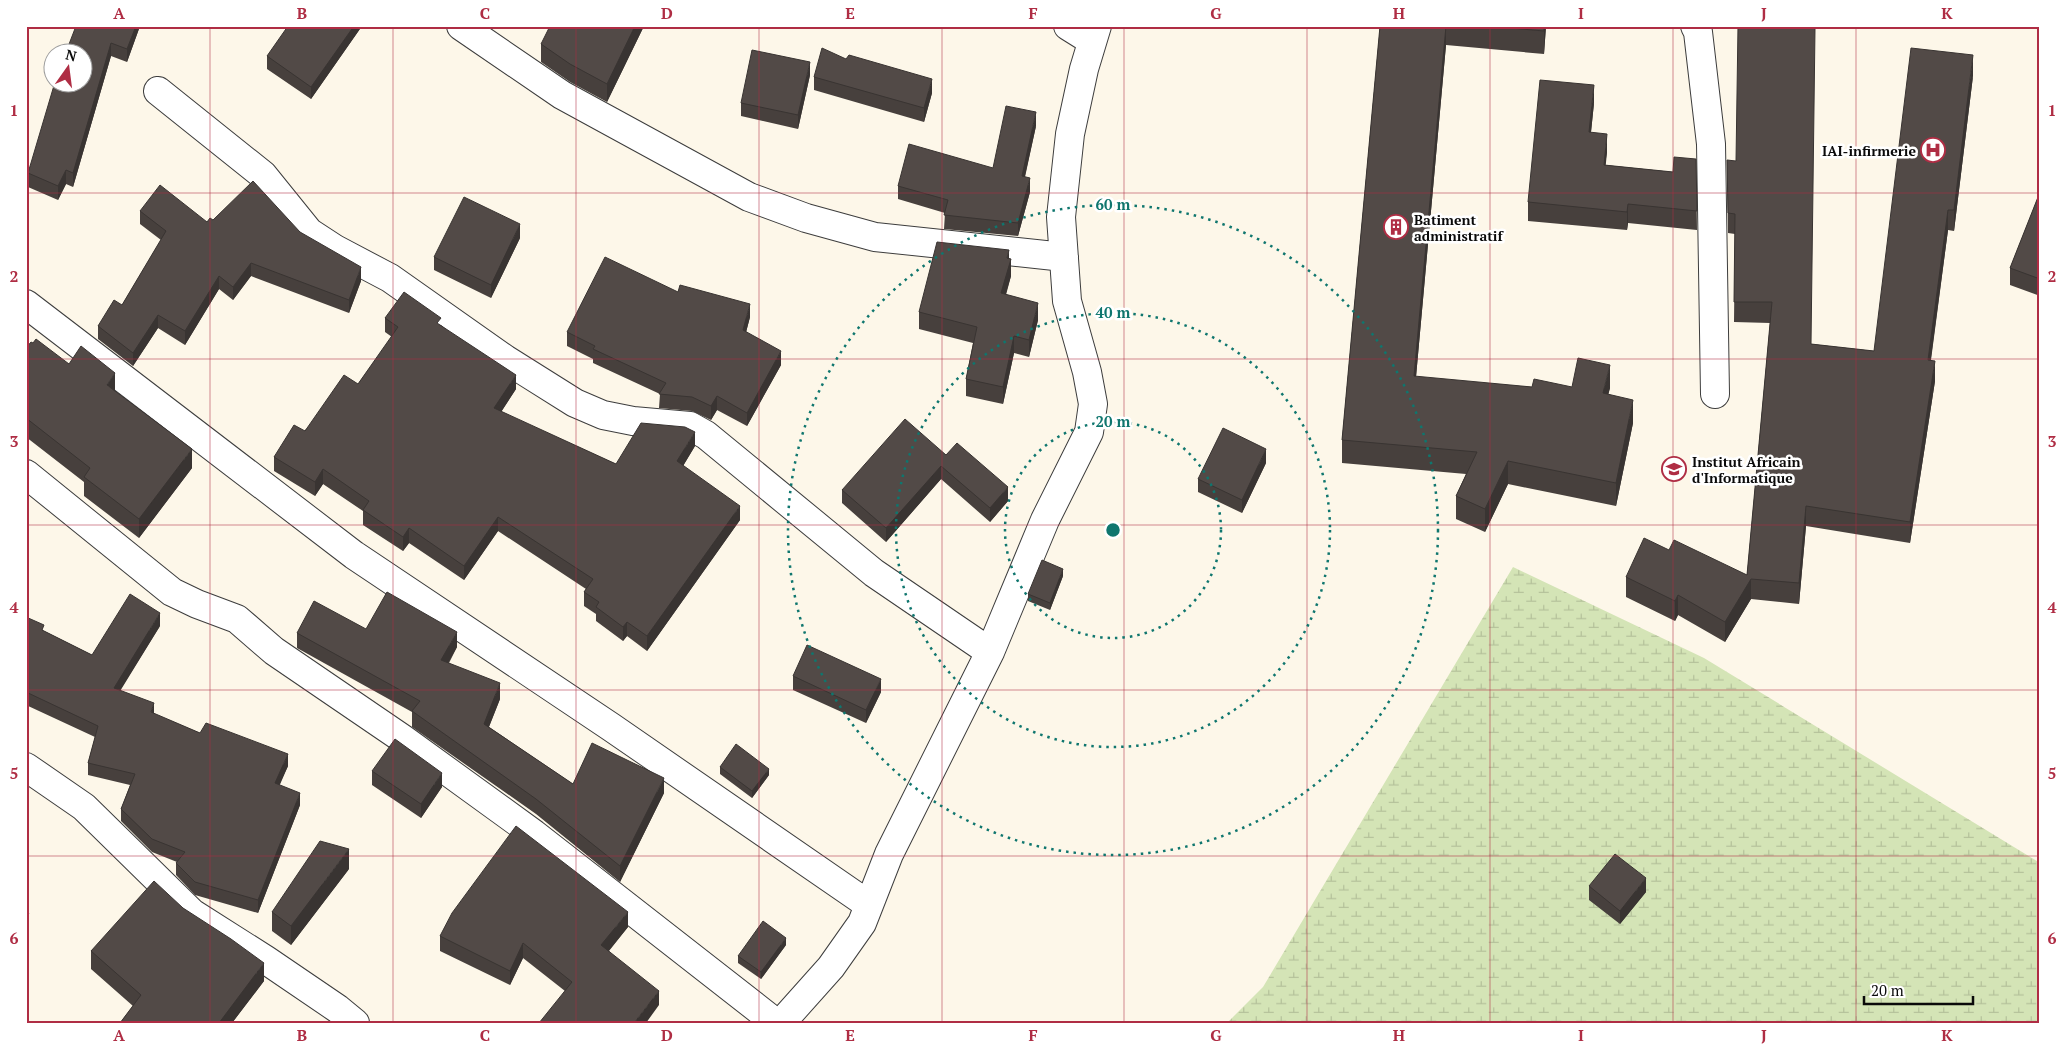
<svg xmlns="http://www.w3.org/2000/svg" width="2066" height="1049" font-family="'PT Serif',serif">
  <style>
    .wetland { fill: url(#wetland-marsh) }
    .lines { fill: none; stroke-linecap: round; stroke-linejoin: round }
    .minor-casing { stroke: #3d3d3d; stroke-width: 30 }
    .minor { stroke: #fff; stroke-width: 28 }
    .wall { fill: #47403d }
    .shaded-wall { fill: #393432 }
    .building { fill: #524a47; stroke: #393432 }
    .grid { fill: none; stroke: #af2d44; stroke-width: 1; stroke-opacity: 0.55 }
    .ring { fill: none; stroke: #0f766e; stroke-width: 2.5; stroke-dasharray: 2.5 5 }
    .labels { text-anchor: middle; dominant-baseline: central; stroke-width: 5; stroke-linejoin: round; paint-order: stroke }
    .poi-label { font-size: 14px; font-weight: bold; fill: #0a0a0a; stroke: #fff; text-anchor: start }
    .centre { fill: #0f766e; stroke: #fff; stroke-width: 2.5 }
    .ring-label { font-size: 15px; text-anchor: middle; font-weight: bold; fill: #0f766e; stroke: #fff; stroke-width: 5; stroke-linejoin: round; paint-order: stroke }
    .neatline { fill: none; stroke: #af2d44; stroke-width: 2 }
    .grid-label { font-size: 16px; text-anchor: middle; font-weight: bold; fill: #af2d44 }
  </style>
  <defs>
    <pattern id="wetland-marsh" width="20" height="14" patternUnits="userSpaceOnUse" patternTransform="scale(1.25)"><rect width="20" height="14" fill="#d4e4b6"/><path d="M1 5h8M5 5V1M11 12h8M15 12V8" fill="none" stroke="#b5c29b"/></pattern>
  </defs>
  <rect width="100%" height="100%" fill="#fdf7e9"/>
  <path class="wetland" d="M 1513,567 L 1704,658 L 2040,863 L 2040,1023 L 1227,1023 L 1263,987 Z"/>
  <g class="lines">
    <defs>
      <path id="minor" d="M 461,26 L 562,95 L 749,197 L 806,218 L 875,237 L 1064,257
        M 1068,26 L 1092,41
        M 1695,26 L 1698,32 L 1711,144 L 1715,394
        M 158,91 L 263,175 L 309,232 L 335,249 L 390,278 L 505,359 L 575,403 L 603,415 L 633,421 L 690,426 L 706,435 L 874,573 L 990,652
        M 26,304 L 354,555 L 611,727 L 869,905
        M 26,474 L 172,592 L 197,604 L 237,619 L 274,651 L 403,739 L 534,834 L 776,1023
        M 26,767 L 84,807 L 192,913 L 266,960 L 338,1009 L 355,1023
        M 781,1023 L 831,967 L 862,923 L 889,854 L 990,652 L 1045,520 L 1089,432 L 1093,404 L 1087,372 L 1067,301 L 1061,217 L 1070,134 L 1084,69 L 1097,26"/>
    </defs>
    <use href="#minor" class="minor-casing"/>
    <use href="#minor" class="minor"/>
  </g>
  <path class="wall" d="M 140,26 L 127,62 L 111,56 L 73,187 L 66,184 L 58,200 L 28,187 L 28,173 L 82,52 Z
    M 362,26 L 311,99 L 267,69 L 267,56 Z
    M 644,26 L 607,102 L 570,82 L 541,62 L 541,44 Z
    M 1380,26 L 1546,26 L 1544,54 L 1446,45 L 1416,377 L 1532,387 L 1572,387 L 1610,388 L 1608,394 L 1633,423 L 1616,506 L 1508,484 L 1485,532 L 1456,519 L 1456,496 L 1466,474 L 1342,463 L 1342,440 Z
    M 846,59 L 932,93 L 924,122 L 814,90 L 814,77 Z
    M 810,75 L 798,129 L 741,116 L 741,103 Z
    M 1973,76 L 1954,231 L 1948,230 L 1931,360 L 1935,381 L 1910,543 L 1806,526 L 1799,604 L 1751,599 L 1725,642 L 1678,615 L 1675,621 L 1626,597 L 1626,577 L 1669,550 L 1747,575 L 1770,323 L 1734,322 L 1735,234 L 1728,233 L 1727,160 L 1811,344 L 1874,351 Z
    M 1594,103 L 1591,132 L 1607,152 L 1605,165 L 1673,172 L 1696,159 L 1697,230 L 1628,223 L 1627,230 L 1528,221 L 1528,202 Z
    M 1036,126 L 1025,177 L 1030,192 L 1018,236 L 944,229 L 945,213 L 898,199 L 898,186 L 993,168 Z
    M 2040,192 L 2040,296 L 2010,285 L 2010,268 Z
    M 140,211 L 207,222 L 213,220 L 300,232 L 361,281 L 349,313 L 251,276 L 233,300 L 219,289 L 185,345 L 158,328 L 133,366 L 98,339 L 98,326 L 122,305 L 161,240 L 140,224 Z
    M 520,238 L 491,298 L 434,270 L 434,257 Z
    M 1009,258 L 1011,276 L 1006,295 L 1038,320 L 1029,357 L 1014,353 L 1003,404 L 966,396 L 966,379 L 973,343 L 919,329 L 919,312 Z
    M 750,317 L 746,332 L 781,365 L 747,426 L 717,410 L 711,420 L 692,411 L 659,408 L 660,394 L 593,363 L 593,359 L 567,346 L 567,332 Z
    M 385,318 L 441,325 L 516,389 L 501,412 L 616,464 L 695,446 L 683,466 L 740,520 L 647,651 L 627,636 L 623,641 L 596,621 L 596,614 L 584,606 L 584,592 L 586,589 L 498,531 L 464,580 L 409,543 L 403,551 L 363,525 L 363,511 L 323,484 L 315,496 L 274,471 L 274,457 L 358,384 L 392,337 L 385,332 Z
    M 26,348 L 69,364 L 115,391 L 192,468 L 139,538 L 84,496 L 84,482 L 26,437 Z
    M 946,455 L 1008,501 L 990,522 L 941,479 L 886,542 L 842,503 L 842,490 Z
    M 1266,463 L 1242,513 L 1198,492 L 1198,479 Z
    M 1063,576 L 1050,610 L 1028,601 L 1028,594 Z
    M 26,617 L 44,631 L 92,655 L 160,626 L 120,690 L 154,714 L 200,733 L 288,766 L 279,785 L 300,805 L 258,913 L 195,895 L 176,875 L 176,863 L 177,862 L 152,852 L 121,821 L 121,809 L 130,785 L 88,775 L 88,763 L 95,737 L 26,705 Z
    M 366,629 L 457,647 L 449,663 L 500,699 L 489,727 L 573,784 L 664,793 L 620,882 L 536,814 L 412,727 L 412,712 L 297,648 L 297,633 Z
    M 793,676 L 881,692 L 866,723 L 793,690 Z
    M 720,767 L 769,775 L 752,798 L 720,774 Z
    M 372,771 L 442,787 L 421,818 L 372,785 Z
    M 349,869 L 291,945 L 272,931 L 272,912 Z
    M 1589,886 L 1646,892 L 1620,924 L 1589,900 Z
    M 183,908 L 264,981 L 232,1023 L 120,1023 L 133,1006 L 91,969 L 91,951 Z
    M 628,927 L 609,951 L 659,1005 L 565,991 L 523,958 L 510,985 L 440,951 L 440,936 Z
    M 786,945 L 761,979 L 738,963 L 738,956 Z"/>
  <path class="shaded-wall" d="M 136,26 L 140,26 L 127,62 L 127,49 Z
    M 354,26 L 362,26 L 311,99 L 311,87 Z
    M 635,26 L 644,26 L 607,102 L 607,84 Z
    M 1446,26 L 1446,45 L 1414,399 L 1414,376 Z
    M 1544,26 L 1546,26 L 1544,54 Z
    M 111,43 L 111,56 L 73,187 L 73,173 Z
    M 1973,55 L 1973,76 L 1954,231 L 1954,210 Z
    M 810,62 L 810,75 L 798,129 L 798,115 Z
    M 932,79 L 932,93 L 924,122 L 924,108 Z
    M 1594,85 L 1594,103 L 1589,151 L 1589,132 Z
    M 1036,112 L 1036,126 L 1022,189 L 1022,176 Z
    M 1607,134 L 1607,152 L 1604,183 L 1604,165 Z
    M 66,170 L 66,184 L 58,200 L 58,186 Z
    M 1030,178 L 1030,192 L 1018,236 L 1018,223 Z
    M 1628,204 L 1628,223 L 1627,230 L 1627,212 Z
    M 1948,210 L 1948,230 L 1928,380 L 1928,360 Z
    M 520,224 L 520,238 L 491,298 L 491,285 Z
    M 1009,250 L 1009,264 L 1011,259 L 1011,276 L 1001,310 L 1001,293 L 1007,258 Z
    M 251,263 L 251,276 L 233,300 L 233,287 Z
    M 361,267 L 361,281 L 349,313 L 349,300 Z
    M 219,276 L 219,289 L 185,345 L 185,331 Z
    M 1038,303 L 1038,320 L 1029,357 L 1029,340 Z
    M 750,304 L 750,317 L 743,344 L 743,330 Z
    M 158,315 L 158,328 L 133,366 L 133,353 Z
    M 1014,336 L 1014,353 L 1003,404 L 1003,387 Z
    M 781,351 L 781,365 L 747,426 L 747,413 Z
    M 1935,361 L 1935,381 L 1910,543 L 1910,522 Z
    M 1610,365 L 1610,388 L 1603,416 L 1603,393 Z
    M 115,373 L 115,392 L 107,385 Z
    M 516,375 L 516,389 L 494,423 L 494,408 Z
    M 717,396 L 717,410 L 711,420 L 711,406 Z
    M 1633,400 L 1633,423 L 1616,506 L 1616,483 Z
    M 695,432 L 695,446 L 677,476 L 677,461 Z
    M 192,449 L 192,468 L 139,538 L 139,519 Z
    M 1266,449 L 1266,463 L 1242,513 L 1242,500 Z
    M 1508,461 L 1508,484 L 1485,532 L 1485,509 Z
    M 941,466 L 941,479 L 886,542 L 886,528 Z
    M 323,469 L 323,484 L 315,496 L 315,482 Z
    M 1008,487 L 1008,501 L 990,522 L 990,508 Z
    M 740,506 L 740,520 L 647,651 L 647,636 Z
    M 1806,506 L 1806,526 L 1799,604 L 1799,583 Z
    M 498,517 L 498,531 L 464,580 L 464,566 Z
    M 409,528 L 409,543 L 403,551 L 403,537 Z
    M 1063,569 L 1063,576 L 1050,610 L 1050,603 Z
    M 1751,579 L 1751,599 L 1725,642 L 1725,622 Z
    M 1678,595 L 1678,615 L 1675,621 L 1675,601 Z
    M 160,613 L 160,626 L 114,701 L 114,688 Z
    M 627,622 L 627,636 L 623,641 L 623,627 Z
    M 457,632 L 457,647 L 441,675 L 441,660 Z
    M 881,679 L 881,692 L 866,723 L 866,710 Z
    M 500,683 L 500,699 L 484,739 L 484,724 Z
    M 154,703 L 154,716 L 151,712 Z
    M 288,754 L 288,766 L 275,796 L 275,783 Z
    M 769,769 L 769,775 L 752,798 L 752,791 Z
    M 442,773 L 442,787 L 421,818 L 421,804 Z
    M 664,778 L 664,793 L 620,882 L 620,866 Z
    M 300,793 L 300,805 L 258,913 L 258,900 Z
    M 349,849 L 349,869 L 291,945 L 291,926 Z
    M 1646,878 L 1646,892 L 1620,924 L 1620,911 Z
    M 628,912 L 628,927 L 601,960 L 601,945 Z
    M 29,913 L 29,932 L 26,937 L 26,917 Z
    M 786,938 L 786,945 L 761,979 L 761,972 Z
    M 523,943 L 523,958 L 510,985 L 510,971 Z
    M 264,963 L 264,981 L 232,1023 L 219,1023 Z
    M 659,991 L 659,1005 L 646,1023 L 634,1023 Z"/>
  <path class="building" d="M 76,26 L 136,26 L 127,49 L 111,43 L 73,173 L 66,170 L 58,186 L 28,173 L 55,82 L 82,82 L 82,52 L 66,52 Z
    M 288,26 L 354,26 L 311,87 L 267,56 Z
    M 550,26 L 635,26 L 607,84 L 570,64 L 541,44 Z
    M 1380,26 L 1446,26 L 1414,376 L 1532,387 L 1534,379 L 1572,387 L 1578,358 L 1610,365 L 1603,393 L 1633,400 L 1616,483 L 1508,461 L 1485,509 L 1456,496 L 1477,452 L 1342,440 Z
    M 1488,26 L 1544,26 L 1544,31 Z
    M 1738,26 L 1815,28 L 1811,344 L 1874,351 L 1911,48 L 1973,55 L 1954,210 L 1948,210 L 1928,360 L 1935,361 L 1910,522 L 1806,506 L 1799,583 L 1751,579 L 1725,622 L 1678,595 L 1675,601 L 1626,577 L 1644,538 L 1669,550 L 1674,540 L 1747,575 L 1772,302 L 1734,302 L 1735,214 L 1728,213 L 1727,160 L 1736,161 Z
    M 822,48 L 846,59 L 849,55 L 932,79 L 924,108 L 814,77 Z
    M 752,50 L 810,62 L 798,115 L 741,103 Z
    M 1540,80 L 1594,85 L 1589,132 L 1607,134 L 1604,165 L 1673,172 L 1674,157 L 1696,159 L 1697,211 L 1628,204 L 1627,212 L 1528,202 Z
    M 1006,106 L 1036,112 L 1022,176 L 1030,178 L 1018,223 L 944,215 L 948,200 L 898,186 L 909,144 L 993,168 Z
    M 253,181 L 300,232 L 361,267 L 349,300 L 251,263 L 233,287 L 219,276 L 185,331 L 158,315 L 133,353 L 98,326 L 114,300 L 122,305 L 166,231 L 140,211 L 160,185 L 207,222 L 210,218 L 213,220 Z
    M 2040,192 L 2040,279 L 2010,268 Z
    M 464,197 L 520,224 L 491,285 L 434,257 Z
    M 937,242 L 1009,250 L 1007,258 L 1011,259 L 1001,293 L 1038,303 L 1029,340 L 1014,336 L 1003,387 L 966,379 L 977,327 L 919,312 Z
    M 605,257 L 678,292 L 680,285 L 750,304 L 743,330 L 781,351 L 747,413 L 717,396 L 711,406 L 692,397 L 659,394 L 666,383 L 593,349 L 595,346 L 567,332 Z
    M 404,292 L 441,318 L 437,323 L 516,375 L 494,408 L 616,464 L 641,423 L 685,427 L 695,432 L 677,461 L 740,506 L 647,636 L 627,622 L 623,627 L 596,607 L 599,602 L 584,592 L 593,579 L 498,517 L 464,566 L 409,528 L 403,537 L 363,510 L 369,501 L 323,469 L 315,482 L 274,457 L 294,425 L 305,431 L 344,375 L 358,384 L 398,327 L 385,318 Z
    M 36,339 L 69,364 L 81,346 L 115,373 L 107,385 L 192,449 L 139,519 L 84,477 L 90,468 L 26,418 L 26,348 L 31,342 L 33,343 Z
    M 905,419 L 946,455 L 957,443 L 1008,487 L 990,508 L 941,466 L 886,528 L 842,490 Z
    M 1223,428 L 1266,449 L 1242,500 L 1198,479 Z
    M 1042,560 L 1063,569 L 1050,603 L 1028,594 Z
    M 387,592 L 457,632 L 441,660 L 500,683 L 484,724 L 573,784 L 592,743 L 664,778 L 620,866 L 536,799 L 412,711 L 420,701 L 297,633 L 314,601 L 366,629 Z
    M 130,594 L 160,613 L 114,688 L 154,703 L 151,712 L 200,733 L 206,723 L 288,754 L 275,783 L 300,793 L 258,900 L 195,882 L 176,863 L 185,852 L 152,839 L 121,809 L 135,774 L 88,763 L 98,726 L 26,692 L 26,617 L 44,625 L 42,630 L 92,655 Z
    M 807,645 L 881,679 L 866,710 L 793,676 Z
    M 395,739 L 442,773 L 421,804 L 372,771 Z
    M 736,744 L 769,769 L 752,791 L 720,767 Z
    M 516,826 L 628,912 L 601,945 L 659,991 L 634,1023 L 539,1023 L 572,982 L 523,943 L 510,971 L 440,936 L 452,913 Z
    M 320,841 L 349,849 L 291,926 L 272,912 Z
    M 1615,854 L 1646,878 L 1620,911 L 1589,886 Z
    M 154,881 L 183,908 L 231,939 L 264,963 L 219,1023 L 120,1023 L 141,995 L 91,951 Z
    M 26,911 L 29,913 L 26,917 Z
    M 763,921 L 786,938 L 761,972 L 738,956 Z"/>
  <path class="grid" d="M 210,26 L 210,1023M 393,26 L 393,1023M 576,26 L 576,1023M 759,26 L 759,1023M 942,26 L 942,1023M 1124,26 L 1124,1023M 1307,26 L 1307,1023M 1490,26 L 1490,1023M 1673,26 L 1673,1023M 1856,26 L 1856,1023M 26,193 L 2040,193M 26,359 L 2040,359M 26,525 L 2040,525M 26,690 L 2040,690M 26,856 L 2040,856"/>
  <g class="ring">
    <circle cx="1113" cy="530" r="108"/>
    <circle cx="1113" cy="530" r="217"/>
    <circle cx="1113" cy="530" r="325"/>
  </g>
  <defs>
    <symbol id="hospital-ring" viewBox="-11 -11 22 22"><circle r="9.5" fill="#fff" stroke="#af2d44" stroke-width="1.5"/><path d="M-5-5h3v3.5h4V-5h3V5h-3V1.5h-4V5h-3Z" fill="#af2d44"/></symbol>
    <symbol id="building-ring" viewBox="-11 -11 22 22"><circle r="9.5" fill="#fff" stroke="#af2d44" stroke-width="1.5"/><path d="M-4-6H4V6H1V3H-1V6H-4ZM-2.5-4.3h1.7v1.8h-1.7ZM.8-4.3h1.7v1.8H.8ZM-2.5-1h1.7V.8h-1.7ZM.8-1h1.7V.8H.8Z" fill="#af2d44"/></symbol>
    <symbol id="university-ring" viewBox="-11 -11 22 22"><circle r="9.5" fill="#fff" stroke="#af2d44" stroke-width="1.5"/><path d="M0-5L7-2L0 1L-7-2ZM-4 1L0 2.5L4 1V4Q0 6-4 4Z" fill="#af2d44"/></symbol>
  </defs>
  <g fill-rule="evenodd">
    <use href="#hospital-ring" x="1919" y="136" width="28" height="28"/>
    <use href="#building-ring" x="1382" y="213" width="28" height="28"/>
    <use href="#university-ring" x="1660" y="455" width="28" height="28"/>
  </g>
  <g class="labels">
    <g class="poi-label">
      <text x="1916" y="150" text-anchor="end">IAI-infirmerie</text>
      <text x="1414" y="219">Batiment<tspan x="1414" dy="16">administratif</tspan></text>
      <text x="1692" y="461">Institut Africain<tspan x="1692" dy="16">d'Informatique</tspan></text>
    </g>
  </g>
  <circle cx="1113" cy="530" r="8" class="centre"/>
  <g class="ring-label">
    <text x="1113" y="210">60 m</text>
    <text x="1113" y="318">40 m</text>
    <text x="1113" y="427">20 m</text>
  </g>
  <rect width="2066" height="1049" fill="none" stroke="#ffffff" stroke-width="55"/>
  <g transform="translate(68 68) rotate(14)"><circle r="24" fill="#ffffff" stroke="#9d9d9d"/>
  <path d="M0-4L9 19L0 12L-9 19Z" fill="#af2d44"/>
  <text y="-8" font-size="14" font-weight="bold" text-anchor="middle" fill="#0a0a0a">N</text>
  </g>
  <path d="M1864 996v8h109v-8" fill="none" stroke="#0a0a0a" stroke-width="2.5"/>
  <text x="1871" y="996" font-size="15" fill="#0a0a0a" stroke="#ffffff" stroke-width="4" paint-order="stroke">20 m</text>
  <rect x="28" y="28" width="2010" height="994" class="neatline"/>
  <g class="grid-label">
    <text x="119" y="19">A</text>
    <text x="302" y="19">B</text>
    <text x="485" y="19">C</text>
    <text x="667" y="19">D</text>
    <text x="850" y="19">E</text>
    <text x="1033" y="19">F</text>
    <text x="1216" y="19">G</text>
    <text x="1399" y="19">H</text>
    <text x="1581" y="19">I</text>
    <text x="1764" y="19">J</text>
    <text x="1947" y="19">K</text>
    <text x="14" y="116">1</text>
    <text x="2052" y="116">1</text>
    <text x="14" y="282">2</text>
    <text x="2052" y="282">2</text>
    <text x="14" y="447">3</text>
    <text x="2052" y="447">3</text>
    <text x="14" y="613">4</text>
    <text x="2052" y="613">4</text>
    <text x="14" y="779">5</text>
    <text x="2052" y="779">5</text>
    <text x="14" y="944">6</text>
    <text x="2052" y="944">6</text>
    <text x="119" y="1041">A</text>
    <text x="302" y="1041">B</text>
    <text x="485" y="1041">C</text>
    <text x="667" y="1041">D</text>
    <text x="850" y="1041">E</text>
    <text x="1033" y="1041">F</text>
    <text x="1216" y="1041">G</text>
    <text x="1399" y="1041">H</text>
    <text x="1581" y="1041">I</text>
    <text x="1764" y="1041">J</text>
    <text x="1947" y="1041">K</text>
  </g>
</svg>
